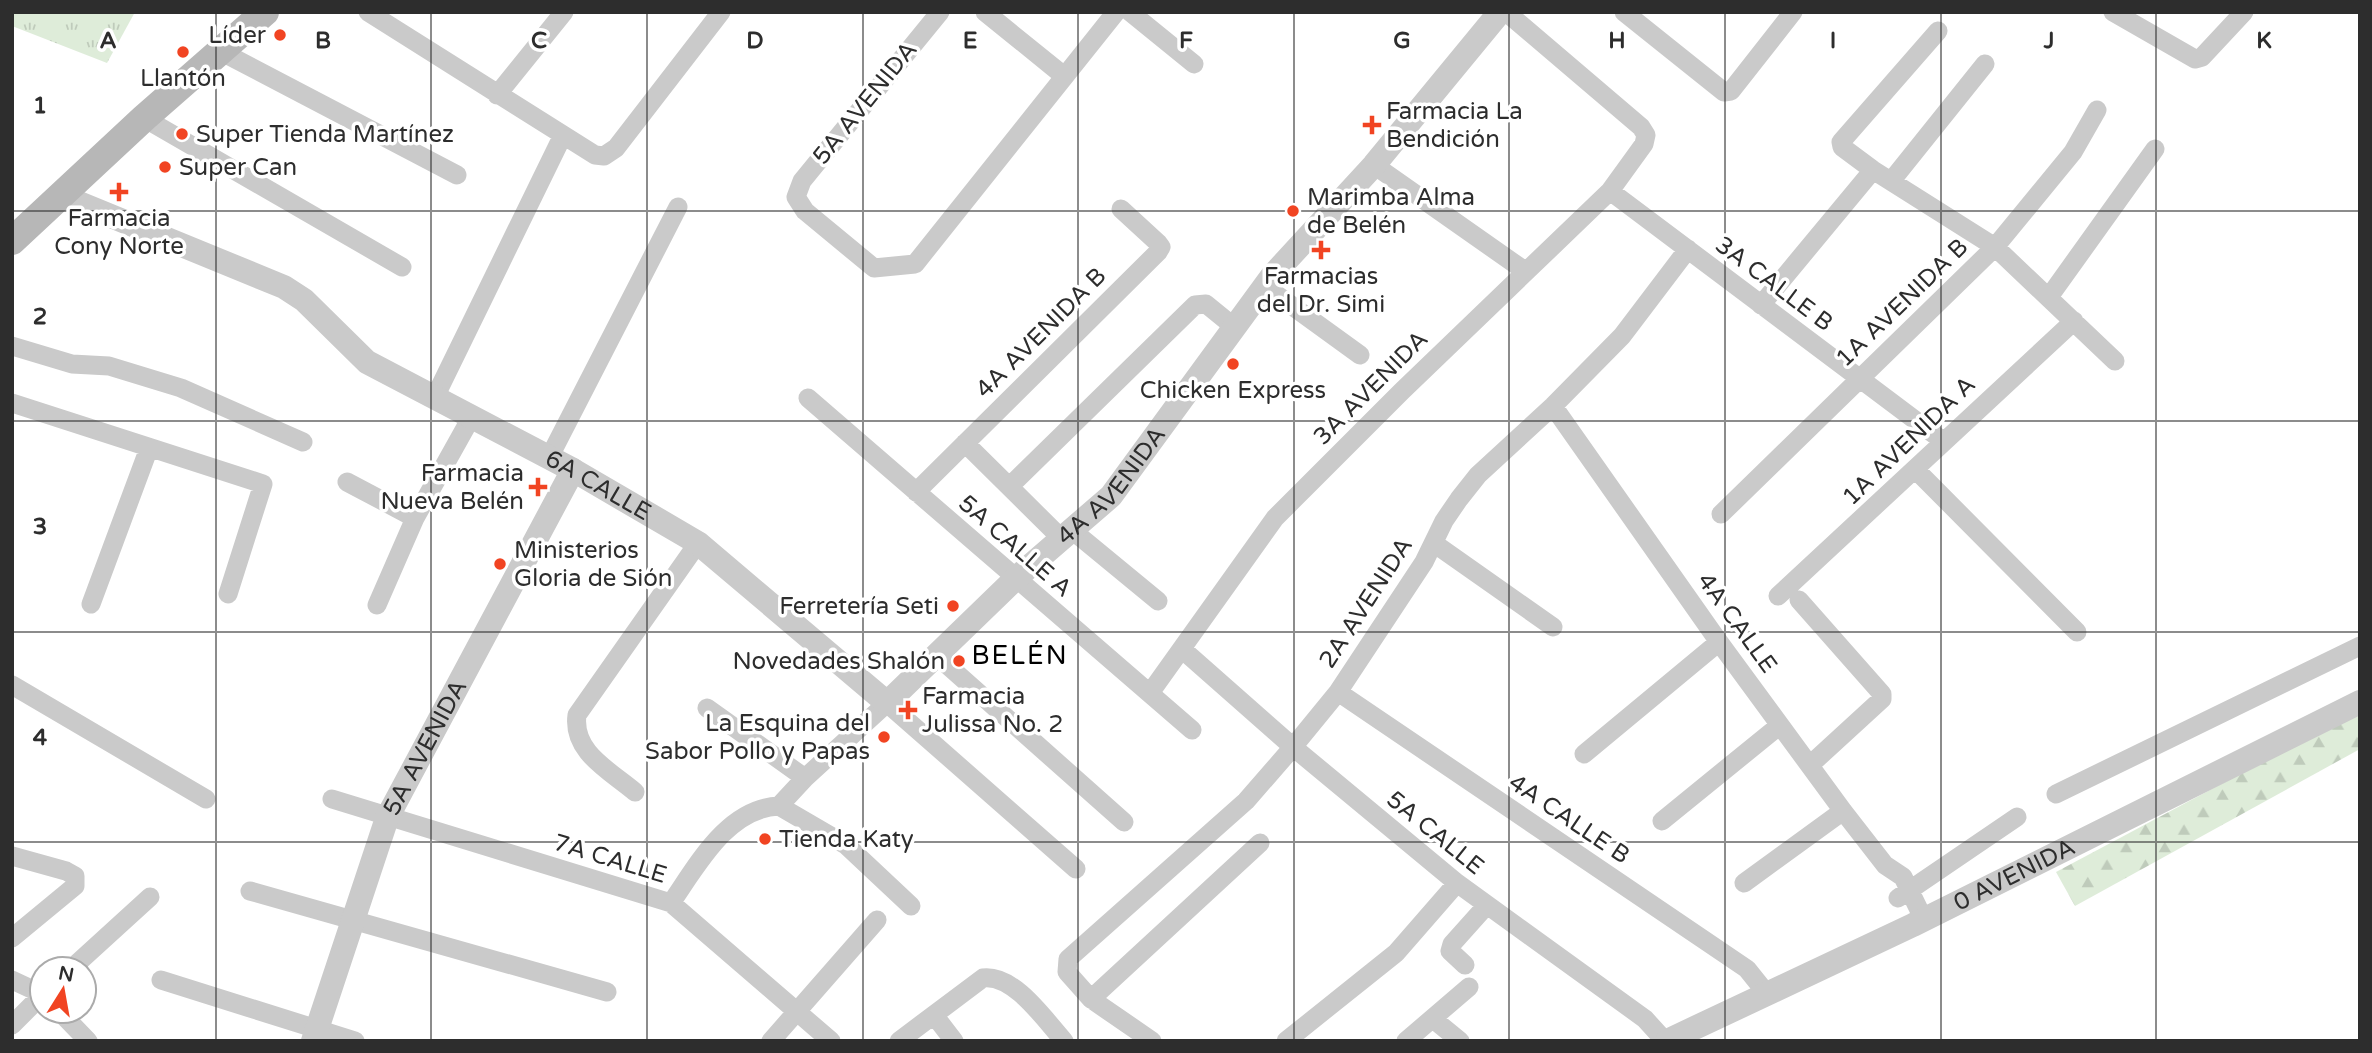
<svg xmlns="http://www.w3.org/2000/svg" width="2372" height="1053" font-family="'Varela Round',sans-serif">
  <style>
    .grass { fill: url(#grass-tufts) }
    .forest { fill: url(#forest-firs) }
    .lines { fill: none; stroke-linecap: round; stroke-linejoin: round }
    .minor { stroke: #cacaca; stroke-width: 19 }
    .tertiary { stroke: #cacaca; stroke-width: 24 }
    .secondary { stroke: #b7b7b7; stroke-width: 28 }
    .grid { fill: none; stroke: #2d2d2d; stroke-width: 2; stroke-opacity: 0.55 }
    .poi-dot { fill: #f14422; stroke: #fff; stroke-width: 2.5 }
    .labels { text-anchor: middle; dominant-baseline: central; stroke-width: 7; stroke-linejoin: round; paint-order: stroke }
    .poi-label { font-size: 24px; fill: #2d2d2d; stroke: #fff; text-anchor: start }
    .street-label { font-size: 24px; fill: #2d2d2d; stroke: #fff }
    .neighbourhood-label { font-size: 26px; letter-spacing: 2px; fill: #000; stroke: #fff }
    .grid-label { font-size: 23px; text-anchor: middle; font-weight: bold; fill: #2d2d2d; stroke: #fff; stroke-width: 7; stroke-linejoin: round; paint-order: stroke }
  </style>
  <defs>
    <pattern id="grass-tufts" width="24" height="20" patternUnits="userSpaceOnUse" patternTransform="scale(1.75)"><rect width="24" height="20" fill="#deecd9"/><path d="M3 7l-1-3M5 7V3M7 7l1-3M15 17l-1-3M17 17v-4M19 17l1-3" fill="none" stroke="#bfcbbb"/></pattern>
    <pattern id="forest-firs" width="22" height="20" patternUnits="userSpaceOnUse" patternTransform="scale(1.75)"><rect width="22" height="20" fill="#deecd9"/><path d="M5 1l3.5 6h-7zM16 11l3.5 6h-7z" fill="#bfcbbb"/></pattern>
  </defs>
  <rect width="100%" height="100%" fill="#fff"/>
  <path class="grass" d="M 12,12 L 135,12 L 107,63 L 12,26 Z"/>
  <path class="forest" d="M 2360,715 L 2360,749 L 2075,906 L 2056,872 L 2287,749 Z"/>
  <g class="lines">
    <path class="minor" d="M 368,12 L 595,155 L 604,156 L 616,148 L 721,12
      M 940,12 L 802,181 L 796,197 L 805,211 L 874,268 L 915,264 L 1116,12
      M 985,12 L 1064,76
      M 1130,12 L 1194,64
      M 1624,12 L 1724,92 L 1731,91 L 1793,12
      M 2113,12 L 2195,59 L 2202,57 L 2244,12
      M 1938,31 L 1841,142 L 1842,147 L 1873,170 L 1995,247 L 2115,361
      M 222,52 L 457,175
      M 497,95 L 564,12
      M 144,118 L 402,267
      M 1374,165 L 1525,271
      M 1892,180 L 1985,64
      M 1610,191 L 1943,441
      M 1266,287 L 1360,355
      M 2049,297 L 2155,149
      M 1761,305 L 1873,170
      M 12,346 L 72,364 L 109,366 L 181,388 L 303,442
      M 435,397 L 563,135
      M 808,398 L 1192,730
      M 12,403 L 263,484 L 228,594
      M 1553,406 L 1719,642 L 1843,811 L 1885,865 L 1903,877 L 1924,920
      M 965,443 L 1062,539
      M 549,458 L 678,207
      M 1916,470 L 2077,632
      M 347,482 L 415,518
      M 1011,485 L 1195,305 L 1206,304 L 1233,326
      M 916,492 L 1158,252 L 1161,247 L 1158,243 L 1121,209
      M 1721,514 L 1995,247 L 2073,152 L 2097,110
      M 1073,531 L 1158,601
      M 1435,544 L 1553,627
      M 1778,596 L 2074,321
      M 1799,600 L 1882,694 L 1882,699 L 1810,765
      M 91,604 L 149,448
      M 377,605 L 415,518 L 472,416
      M 1183,650 L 1293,747 L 1457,883 L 1645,1019 L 1665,1041
      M 936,655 L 1124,822
      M 12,685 L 206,799
      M 1338,692 L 1747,969 L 1767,994
      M 1150,693 L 1275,518 L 1402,391 L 1610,191 L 1644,144 L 1646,135 L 1641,127 L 1506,12
      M 707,708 L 805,778
      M 1584,754 L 1719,642
      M 635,792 C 609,770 572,752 577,715 L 698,543
      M 2056,794 L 2360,646
      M 332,799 L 671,903 L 831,1041
      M 779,806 L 846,845 L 911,906
      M 1662,821 L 1780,725
      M 12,856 L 66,871 L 75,876 L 75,886 L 12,938
      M 1744,883 L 1843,811
      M 250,891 L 607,992
      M 1898,898 L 2017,817
      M 671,903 C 698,864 728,808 779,806 L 805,778 L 887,703 L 1076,869
      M 1465,965 L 1450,951 L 1452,944 L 1486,906
      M 71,969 L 150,897
      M 12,980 L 42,994
      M 161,980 L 355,1041
      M 1091,999 L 1260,843
      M 59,1011 L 88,1041
      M 934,1015 L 954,1041
      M 1433,1019 L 1460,1041
      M 12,1025 L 42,995
      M 771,1041 L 877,920
      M 899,1041 L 983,978 C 1014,974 1045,1020 1064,1041
      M 1152,1041 L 1091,999 L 1067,972 L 1068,959 L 1246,801 L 1293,747 L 1338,692 L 1424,562 L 1444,521 L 1459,499 L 1478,475 L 1553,406 L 1622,336 L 1688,249
      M 1286,1041 L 1396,953 L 1457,883
      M 1406,1041 L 1469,987"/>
    <g class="tertiary">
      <path id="s1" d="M 62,196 L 284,287 L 304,300 L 367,362 L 573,470 L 698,543 L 887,703 L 1015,579 L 1111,496 L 1272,276 L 1374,165 L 1500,12"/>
      <path id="s2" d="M 313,1041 L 387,818 L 573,470"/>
      <path id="s3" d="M 1667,1041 L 1913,925 L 2360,702"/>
    </g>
    <path class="secondary" d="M 12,241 L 144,118 L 265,12"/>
  </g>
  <path class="grid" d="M 216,12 L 216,1041M 431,12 L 431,1041M 647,12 L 647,1041M 863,12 L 863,1041M 1078,12 L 1078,1041M 1294,12 L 1294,1041M 1509,12 L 1509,1041M 1725,12 L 1725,1041M 1941,12 L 1941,1041M 2156,12 L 2156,1041M 12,211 L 2360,211M 12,421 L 2360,421M 12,632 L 2360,632M 12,842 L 2360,842"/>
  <g class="poi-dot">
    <circle cx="280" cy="35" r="7"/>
    <circle cx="183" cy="52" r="7"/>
    <path d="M1368.5 114.5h7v7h7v7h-7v7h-7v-7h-7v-7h7z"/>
    <circle cx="182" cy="134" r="7"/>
    <circle cx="165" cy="167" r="7"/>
    <path d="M115.5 181.5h7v7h7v7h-7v7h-7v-7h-7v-7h7z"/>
    <circle cx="1293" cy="211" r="7"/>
    <path d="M1317.5 239.5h7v7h7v7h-7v7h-7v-7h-7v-7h7z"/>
    <circle cx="1233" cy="364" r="7"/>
    <path d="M534.5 476.5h7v7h7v7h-7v7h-7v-7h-7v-7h7z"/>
    <circle cx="500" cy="564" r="7"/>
    <circle cx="953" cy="606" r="7"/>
    <circle cx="959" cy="661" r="7"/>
    <path d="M904.5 699.5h7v7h7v7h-7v7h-7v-7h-7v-7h7z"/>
    <circle cx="884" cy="737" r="7"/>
    <circle cx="765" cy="839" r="7"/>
  </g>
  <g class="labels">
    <g class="poi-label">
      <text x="266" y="35" text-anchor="end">Líder</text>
      <text x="183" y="78" text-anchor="middle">Llantón</text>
      <text x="1386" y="111">Farmacia La<tspan x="1386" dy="28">Bendición</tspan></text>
      <text x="196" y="134">Super Tienda Martínez</text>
      <text x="179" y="167">Super Can</text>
      <text x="1307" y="197">Marimba Alma<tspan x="1307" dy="28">de Belén</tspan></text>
      <text x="119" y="218" text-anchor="middle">Farmacia<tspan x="119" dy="28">Cony Norte</tspan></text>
      <text x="1321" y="276" text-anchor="middle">Farmacias<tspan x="1321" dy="28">del Dr. Simi</tspan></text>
      <text x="1233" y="390" text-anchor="middle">Chicken Express</text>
      <text x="524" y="473" text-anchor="end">Farmacia<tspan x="524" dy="28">Nueva Belén</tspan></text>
      <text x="514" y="550">Ministerios<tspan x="514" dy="28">Gloria de Sión</tspan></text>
      <text x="939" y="606" text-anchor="end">Ferretería Seti</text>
      <text x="945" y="661" text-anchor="end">Novedades Shalón</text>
      <text x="922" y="696">Farmacia<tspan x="922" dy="28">Julissa No. 2</tspan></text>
      <text x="870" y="723" text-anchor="end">La Esquina del<tspan x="870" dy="28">Sabor Pollo y Papas</tspan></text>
      <text x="779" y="839">Tienda Katy</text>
    </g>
    <g class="street-label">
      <text transform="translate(865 103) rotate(-51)">5A AVENIDA</text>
      <text transform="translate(1774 284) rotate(37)">3A CALLE B</text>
      <text transform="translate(1902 303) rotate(-44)">1A AVENIDA B</text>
      <text transform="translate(1041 333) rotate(-45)">4A AVENIDA B</text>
      <text transform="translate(1371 388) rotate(-45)">3A AVENIDA</text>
      <text transform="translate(1909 441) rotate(-44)">1A AVENIDA A</text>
      <text stroke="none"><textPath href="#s1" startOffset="1290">4A AVENIDA</textPath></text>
      <text stroke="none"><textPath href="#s1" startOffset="614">6A CALLE</textPath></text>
      <text transform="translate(1015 546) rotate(41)">5A CALLE A</text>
      <text transform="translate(1366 603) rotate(-57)">2A AVENIDA</text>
      <text transform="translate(1737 623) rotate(54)">4A CALLE</text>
      <text stroke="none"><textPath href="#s2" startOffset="315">5A AVENIDA</textPath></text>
      <text transform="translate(1569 819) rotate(34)">4A CALLE B</text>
      <text transform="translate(1435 833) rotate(39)">5A CALLE</text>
      <text transform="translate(610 859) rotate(17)">7A CALLE</text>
      <text stroke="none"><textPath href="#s3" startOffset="385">0 AVENIDA</textPath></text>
    </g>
    <g class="neighbourhood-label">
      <text x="1020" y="655">BELÉN</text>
    </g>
  </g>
  <g class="grid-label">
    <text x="108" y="48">A</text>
    <text x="323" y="48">B</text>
    <text x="539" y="48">C</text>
    <text x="755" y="48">D</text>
    <text x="970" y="48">E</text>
    <text x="1186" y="48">F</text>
    <text x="1402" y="48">G</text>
    <text x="1617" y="48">H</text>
    <text x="1833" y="48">I</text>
    <text x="2049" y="48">J</text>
    <text x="2264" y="48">K</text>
    <text x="40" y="113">1</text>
    <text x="40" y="324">2</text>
    <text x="40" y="534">3</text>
    <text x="40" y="745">4</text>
  </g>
  <rect width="2372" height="1053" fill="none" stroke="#2d2d2d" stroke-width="28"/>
  <g transform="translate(63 990) rotate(11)"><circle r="33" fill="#ffffff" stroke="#ababab" stroke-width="2"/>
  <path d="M0-5L12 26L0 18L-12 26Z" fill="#f14422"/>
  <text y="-10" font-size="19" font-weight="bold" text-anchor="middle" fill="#2d2d2d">N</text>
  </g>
</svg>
